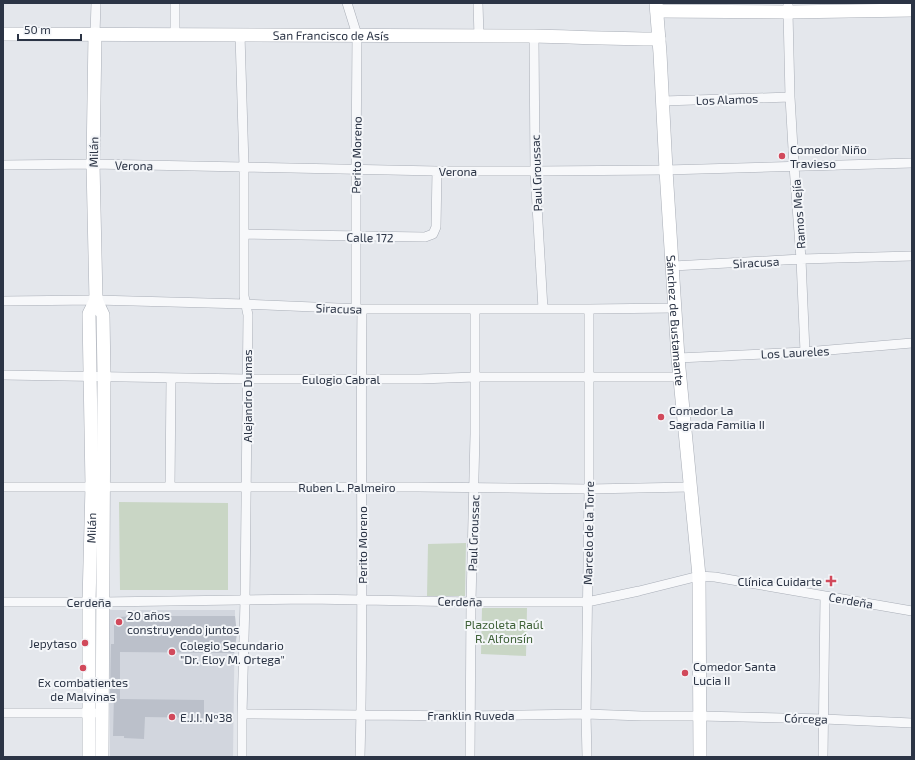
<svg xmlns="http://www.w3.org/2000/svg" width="915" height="760" font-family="'Exo 2',sans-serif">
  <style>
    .built { fill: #d2d6de }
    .green { fill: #c9d6c5 }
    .building { fill: #bbc0ca }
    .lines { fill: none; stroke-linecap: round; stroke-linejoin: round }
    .street-casing { stroke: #a9aeb7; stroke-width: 10 }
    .secondary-casing { stroke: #a9aeb7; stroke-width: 14 }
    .street { stroke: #f7f8fa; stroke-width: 9 }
    .secondary { stroke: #fff; stroke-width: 13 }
    .poi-dot { fill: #d1495b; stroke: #f4f6f9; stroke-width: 1.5 }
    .labels { text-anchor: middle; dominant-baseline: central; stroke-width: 4; stroke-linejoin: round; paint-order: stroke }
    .street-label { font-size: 12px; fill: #2b3445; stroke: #f4f6f9 }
    .poi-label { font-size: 12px; fill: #2b3445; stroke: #f4f6f9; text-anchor: start }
    .park-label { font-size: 12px; fill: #3f6138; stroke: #f4f6f9 }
  </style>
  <rect width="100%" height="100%" fill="#e4e7ec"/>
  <path class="built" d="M 109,610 L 235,610 L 233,757 L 110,757 L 110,695 Z"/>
  <path class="green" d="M 119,502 L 228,503 L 228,590 L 120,590 Z
    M 466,543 L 465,596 L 427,596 L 428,544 Z
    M 482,608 L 527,608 L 526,656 L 481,654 Z"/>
  <path class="building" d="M 134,616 L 235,616 L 237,634 L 234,653 L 120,652 L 120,699 L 204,700 L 204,718 L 145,717 L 144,739 L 124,738 L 124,736 L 113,736 L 114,695 L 110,695 L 111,644 L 114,644 L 114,625 L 120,625 L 119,617 Z"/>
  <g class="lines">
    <defs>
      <path id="street" d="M 175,3 L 175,34
        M 347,3 L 357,35 L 356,170 L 356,308
        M 478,3 L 479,37
        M 788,3 L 788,12 L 790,97 L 794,166 L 801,259 L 805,352
        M 95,34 L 96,3
        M 240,35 L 244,166 L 244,296 L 248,315 L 245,600 L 242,714 L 242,757
        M 534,36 L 535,171 L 543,309
        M 663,101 L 790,97
        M 3,165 L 93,164 L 437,171 L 535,171 L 666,170 L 912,163
        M 244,234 L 425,237 L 433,234 L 436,227 L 437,171
        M 673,266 L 801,259 L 912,256
        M 3,301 L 96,300 L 245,304 L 362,309 L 589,309 L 675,308
        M 678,358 L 805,352 L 912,343
        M 3,375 L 247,379 L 420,379 L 475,377 L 680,377
        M 3,487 L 418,487 L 589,489 L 690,487
        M 170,487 L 171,379
        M 3,602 L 102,602 L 309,599 L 471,602 L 587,602 L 639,591 L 699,576 L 715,577 L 912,611
        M 3,713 L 94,713
        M 242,714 L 471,716 L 586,714 L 642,716 L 700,716 L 824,719 L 912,723
        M 360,757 C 364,608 360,458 362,309
        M 470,757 L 471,602 L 475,434 L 475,309
        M 587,757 L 586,714 L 589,489 L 589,309
        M 823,757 L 825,596"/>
      <g id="secondary">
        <path id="s1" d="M 656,3 L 660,53 L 666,170 L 678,358 L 699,576 L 700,757"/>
        <path d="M 657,11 L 788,12 L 912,10"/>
        <path id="s2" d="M 3,34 C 180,34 357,35 534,36 C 576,37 617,39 659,39"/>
        <path d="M 95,34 L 93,164 L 96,300 L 103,315 L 104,377 L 102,757"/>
        <path id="s3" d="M 89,757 L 89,602 L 92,486 L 89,314 L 96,300"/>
      </g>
    </defs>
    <use href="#street" class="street-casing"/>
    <use href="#secondary" class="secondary-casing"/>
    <use href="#street" class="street"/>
    <use href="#secondary" class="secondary"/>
  </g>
  <g class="poi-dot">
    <circle cx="782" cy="156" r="4"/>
    <circle cx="661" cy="417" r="4"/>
    <path d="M829 575h4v4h4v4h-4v4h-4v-4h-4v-4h4z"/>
    <circle cx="119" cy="622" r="4"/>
    <circle cx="85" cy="643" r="4"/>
    <circle cx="172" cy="652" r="4"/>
    <circle cx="83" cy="668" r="4"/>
    <circle cx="685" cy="673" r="4"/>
    <circle cx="172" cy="717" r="4"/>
  </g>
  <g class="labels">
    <g class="street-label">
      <text stroke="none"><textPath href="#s2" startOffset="328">San Francisco de Asís</textPath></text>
      <text transform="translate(727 99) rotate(-2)">Los Alamos</text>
      <text transform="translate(93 152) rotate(-89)">Milán</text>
      <text transform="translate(356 155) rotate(-89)">Perito Moreno</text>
      <text transform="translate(134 165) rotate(1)">Verona</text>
      <text x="458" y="171">Verona</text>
      <text transform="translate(536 173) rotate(-92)">Paul Groussac</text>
      <text transform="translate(798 214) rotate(-94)">Ramos Mejía</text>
      <text transform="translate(370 237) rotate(1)">Calle 172</text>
      <text transform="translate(756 262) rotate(-3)">Siracusa</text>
      <text transform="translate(339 308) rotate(2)">Siracusa</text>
      <text stroke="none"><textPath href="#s1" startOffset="318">Sánchez de Bustamante</textPath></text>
      <text transform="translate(795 352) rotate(-3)">Los Laureles</text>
      <text x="341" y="379">Eulogio Cabral</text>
      <text transform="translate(247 396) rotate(-90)">Alejandro Dumas</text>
      <text x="347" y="487">Ruben L. Palmeiro</text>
      <text stroke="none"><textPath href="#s3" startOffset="229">Milán</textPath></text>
      <text transform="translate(473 533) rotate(-88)">Paul Groussac</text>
      <text transform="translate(588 533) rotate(-89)">Marcelo de la Torre</text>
      <text transform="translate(362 545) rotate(-90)">Perito Moreno</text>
      <text transform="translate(851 600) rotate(10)">Cerdeña</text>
      <text transform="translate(460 601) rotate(1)">Cerdeña</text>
      <text x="89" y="602">Cerdeña</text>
      <text x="471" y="715">Franklin Ruveda</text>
      <text transform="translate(806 718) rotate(2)">Córcega</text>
    </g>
    <g class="poi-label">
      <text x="790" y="149">Comedor Niño<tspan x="790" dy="14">Travieso</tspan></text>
      <text x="669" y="410">Comedor La<tspan x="669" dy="14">Sagrada Familia II</tspan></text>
      <text x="822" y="581" text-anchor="end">Clínica Cuidarte</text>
      <text x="127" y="615">20 años<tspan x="127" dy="14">construyendo juntos</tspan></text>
      <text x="77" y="643" text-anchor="end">Jepytaso</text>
      <text x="180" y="645">Colegio Secundario<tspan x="180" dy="14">"Dr. Eloy M. Ortega"</tspan></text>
      <text x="693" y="666">Comedor Santa<tspan x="693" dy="14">Lucia II</tspan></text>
      <text x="83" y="682" text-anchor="middle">Ex combatientes<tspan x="83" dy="14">de Malvinas</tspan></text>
      <text x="180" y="717">E.J.I. Nº38</text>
    </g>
    <g class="park-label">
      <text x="504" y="624">Plazoleta Raúl<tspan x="504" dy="14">R. Alfonsín</tspan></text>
    </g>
  </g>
  <rect width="915" height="760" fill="none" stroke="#2b3445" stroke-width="8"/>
  <path d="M18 34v6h63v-6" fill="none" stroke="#2b3445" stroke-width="2"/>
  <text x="24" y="34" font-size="12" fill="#2b3445" stroke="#f4f6f9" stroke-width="3" paint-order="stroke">50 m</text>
</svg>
